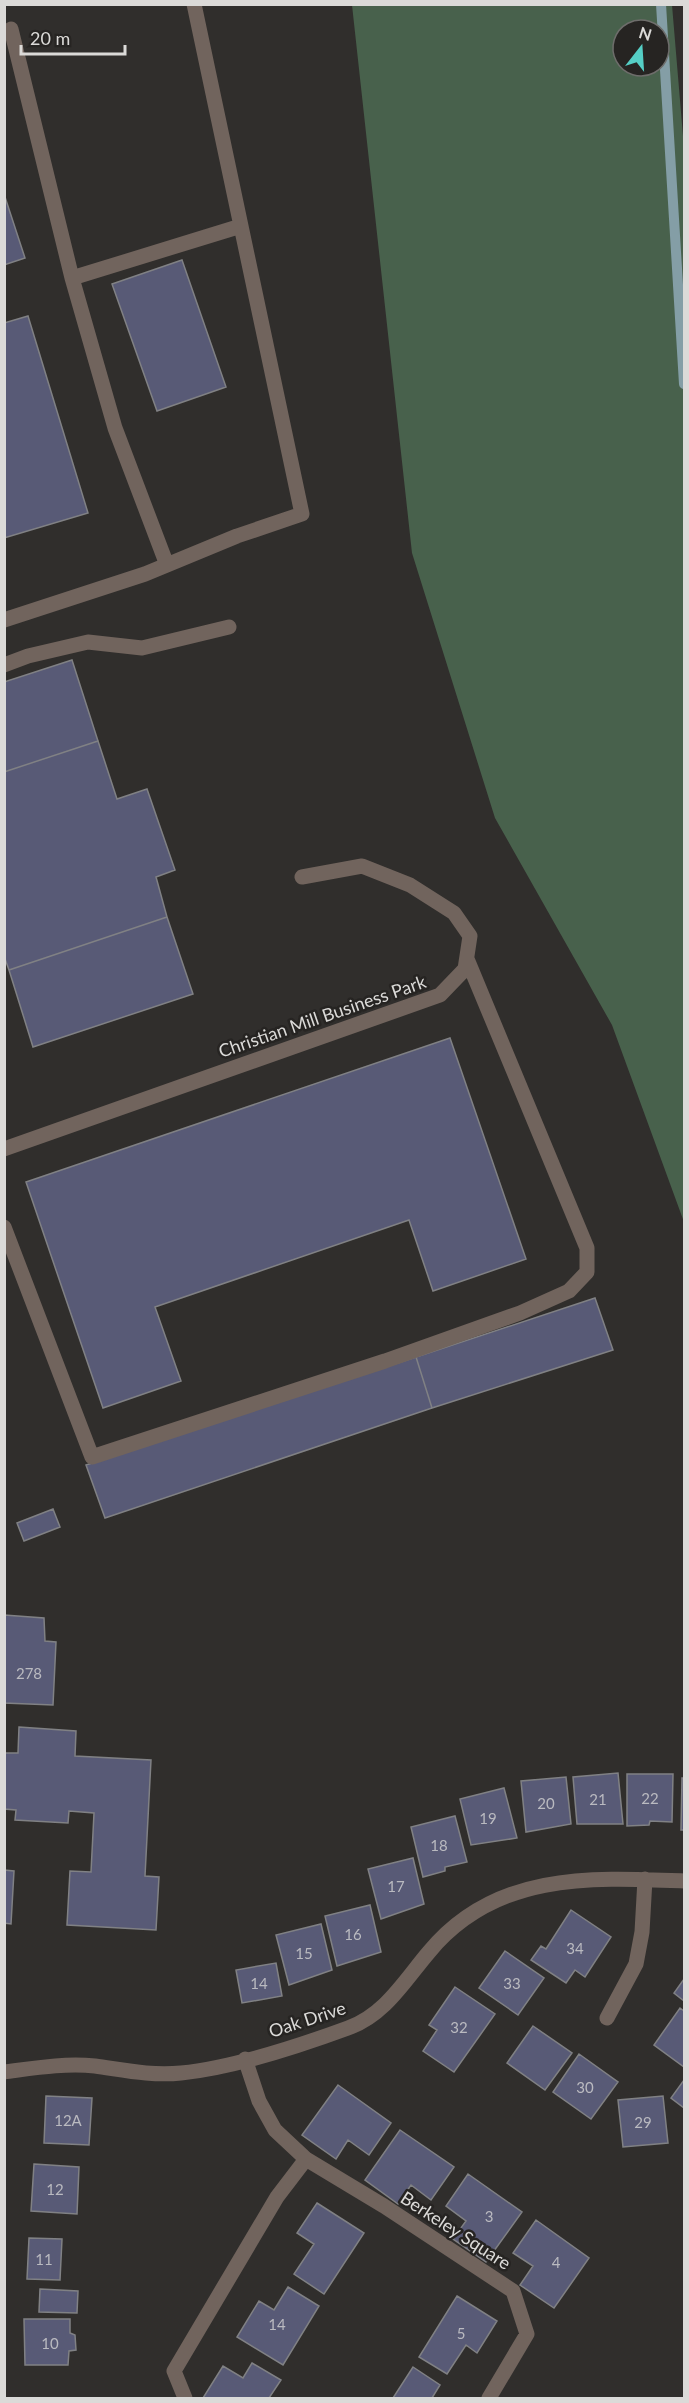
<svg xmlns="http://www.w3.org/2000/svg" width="689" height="2403" font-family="Lato,sans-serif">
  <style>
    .forest { fill: #48614c; fill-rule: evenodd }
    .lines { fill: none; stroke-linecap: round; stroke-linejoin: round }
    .stream { stroke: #849ea6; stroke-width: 10 }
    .building { fill: #585a76; stroke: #808184; stroke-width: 1.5 }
    .minor { stroke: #71645d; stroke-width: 15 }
    .labels { text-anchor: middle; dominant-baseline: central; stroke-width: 5; stroke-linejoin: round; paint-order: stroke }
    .number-label { font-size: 15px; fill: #babac0 }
    .street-label { font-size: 18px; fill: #dbdad8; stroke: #262422 }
  </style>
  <rect width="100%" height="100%" fill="#302e2c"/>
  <path class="forest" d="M 352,5 L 672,5 L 684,148 L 684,1222 L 612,1025 L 495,818 L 412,553 ZM 623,30 L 659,30 L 659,66 L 623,66 Z"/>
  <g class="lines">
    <path class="stream" d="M 661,4 L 684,384"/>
  </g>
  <path class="building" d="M 4,194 L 25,258 L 4,265 Z
    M 182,260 L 226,387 L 157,411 L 112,284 Z
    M 28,316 L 88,513 L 4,538 L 4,323 Z
    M 72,660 L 98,741 L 4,772 L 4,682 Z
    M 98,741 L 117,799 L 147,789 L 175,870 L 156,877 L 167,917 L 9,970 L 4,956 L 4,772 Z
    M 167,917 L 193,994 L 33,1047 L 9,970 Z
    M 450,1038 L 526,1259 L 433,1291 L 409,1220 L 155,1307 L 181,1381 L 103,1408 L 26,1182 Z
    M 595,1298 L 613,1350 L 432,1408 L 416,1357 Z
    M 416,1357 L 432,1408 L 105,1518 L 86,1465 Z
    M 53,1509 L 60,1527 L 24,1541 L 17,1523 Z
    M 4,1615 L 44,1618 L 45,1641 L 56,1642 L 53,1705 L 4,1703 Z
    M 19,1727 L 76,1731 L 75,1756 L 151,1760 L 145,1876 L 159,1877 L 156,1930 L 67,1925 L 70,1871 L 91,1872 L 94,1813 L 69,1811 L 68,1823 L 15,1820 L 16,1810 L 4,1809 L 4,1753 L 18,1753 Z
    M 618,1773 L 623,1824 L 577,1824 L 573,1777 Z
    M 627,1774 L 673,1774 L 672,1822 L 650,1821 L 649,1825 L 627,1826 Z
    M 566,1777 L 571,1824 L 526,1832 L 521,1781 Z
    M 682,1778 L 684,1778 L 684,1830 L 681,1830 Z
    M 504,1788 L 517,1838 L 471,1845 L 460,1799 Z
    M 455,1816 L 467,1862 L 445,1867 L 445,1871 L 423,1877 L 411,1827 Z
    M 413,1858 L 424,1904 L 381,1919 L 368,1869 Z
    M 4,1870 L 14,1871 L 11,1924 L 4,1923 Z
    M 370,1905 L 381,1952 L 337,1966 L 325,1916 Z
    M 571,1910 L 611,1937 L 585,1977 L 575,1970 L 566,1983 L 531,1960 L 541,1946 L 546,1949 Z
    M 321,1924 L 332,1970 L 289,1985 L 276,1935 Z
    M 505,1951 L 544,1978 L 518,2015 L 479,1988 Z
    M 276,1963 L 282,1996 L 242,2003 L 236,1970 Z
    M 684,1979 L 684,2001 L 674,1993 Z
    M 455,1987 L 495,2014 L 454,2072 L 423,2051 L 437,2030 L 429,2025 Z
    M 680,2008 L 684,2011 L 684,2067 L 654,2045 Z
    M 533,2026 L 572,2053 L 545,2090 L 507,2063 Z
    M 579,2054 L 618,2082 L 591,2119 L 553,2092 Z
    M 684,2080 L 684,2108 L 671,2098 Z
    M 338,2085 L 391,2123 L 369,2155 L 348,2140 L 336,2159 L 302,2135 Z
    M 46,2096 L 92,2098 L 89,2145 L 44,2143 Z
    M 663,2096 L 668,2143 L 623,2147 L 618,2100 Z
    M 400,2130 L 454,2167 L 431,2200 L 411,2185 L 398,2204 L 365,2180 Z
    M 34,2164 L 79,2167 L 77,2214 L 31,2211 Z
    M 468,2174 L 522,2212 L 486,2262 L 453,2239 L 466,2221 L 446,2206 Z
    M 317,2203 L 364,2233 L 324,2294 L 294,2274 L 314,2244 L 297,2233 Z
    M 536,2220 L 589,2258 L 554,2308 L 520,2285 L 533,2266 L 513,2253 Z
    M 29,2238 L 62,2239 L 60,2280 L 27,2279 Z
    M 288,2287 L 319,2306 L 283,2365 L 237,2337 L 259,2301 L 274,2310 Z
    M 40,2289 L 78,2291 L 77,2313 L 39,2312 Z
    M 457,2296 L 497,2321 L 477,2353 L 466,2345 L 447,2374 L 419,2357 Z
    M 24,2319 L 70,2319 L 70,2333 L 75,2335 L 76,2350 L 69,2351 L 68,2365 L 25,2365 Z
    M 252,2363 L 281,2380 L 269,2398 L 203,2398 L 223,2366 L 243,2378 Z
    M 413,2367 L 440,2385 L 432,2398 L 393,2398 Z"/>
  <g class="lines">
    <path class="minor" d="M 11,29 L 72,278 L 115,428 L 167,565
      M 72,278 L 241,226
      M 4,620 L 145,574 L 237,536 L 302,514 L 194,4
      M 4,665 L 28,656 L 88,642 L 142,648 L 229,627
      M 4,1149 L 440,995 L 465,969 L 470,936 L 454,913 L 410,885 L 362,866 L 302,877
      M 4,1227 L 92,1457 L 385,1361 L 520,1313 L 569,1291 L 587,1272 L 587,1248 L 467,959
      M 607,2018 L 636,1964 L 642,1932 L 645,1879
      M 245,2059 L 259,2101 L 275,2130 L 306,2159 L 384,2206 L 513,2291 L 527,2334 L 489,2398
      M 4,2072 C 35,2068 64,2063 95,2066 C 124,2070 151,2076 181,2073 C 231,2068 299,2046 348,2028 C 385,2015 405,1980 429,1952 C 495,1872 590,1877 684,1881
      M 185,2398 L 174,2371 L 277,2197 L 306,2159"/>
  </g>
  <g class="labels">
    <g class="number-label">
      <text x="29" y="1673">278</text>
      <text x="650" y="1798">22</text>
      <text x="598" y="1799">21</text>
      <text x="546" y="1803">20</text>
      <text x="488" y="1818">19</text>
      <text x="439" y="1845">18</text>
      <text x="396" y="1886">17</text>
      <text x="353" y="1934">16</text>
      <text x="575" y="1948">34</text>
      <text x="304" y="1953">15</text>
      <text x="259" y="1983">14</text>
      <text x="512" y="1983">33</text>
      <text x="459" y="2027">32</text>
      <text x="585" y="2087">30</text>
      <text x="68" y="2120">12A</text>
      <text x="643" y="2122">29</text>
      <text x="55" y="2189">12</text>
      <text x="489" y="2216">3</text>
      <text x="44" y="2259">11</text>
      <text x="556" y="2262">4</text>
      <text x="277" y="2324">14</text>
      <text x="461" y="2333">5</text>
      <text x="50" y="2343">10</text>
    </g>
    <g class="street-label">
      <text transform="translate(322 1016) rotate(-19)">Christian Mill Business Park</text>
      <text transform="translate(307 2019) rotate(-18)">Oak Drive</text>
      <text transform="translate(456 2230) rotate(33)">Berkeley Square</text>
    </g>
  </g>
  <rect width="689" height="2403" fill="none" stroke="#dbdad8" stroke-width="12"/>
  <g transform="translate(641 48) rotate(17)"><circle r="28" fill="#262422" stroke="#6e6d6b" stroke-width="1.5"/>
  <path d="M0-4.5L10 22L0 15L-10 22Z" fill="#55cec5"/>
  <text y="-9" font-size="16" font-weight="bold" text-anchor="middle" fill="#dbdad8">N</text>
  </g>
  <path d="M21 45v9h104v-9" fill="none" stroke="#dbdad8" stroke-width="3"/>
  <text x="30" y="45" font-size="18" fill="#dbdad8" stroke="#262422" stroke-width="4.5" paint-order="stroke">20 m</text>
</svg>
